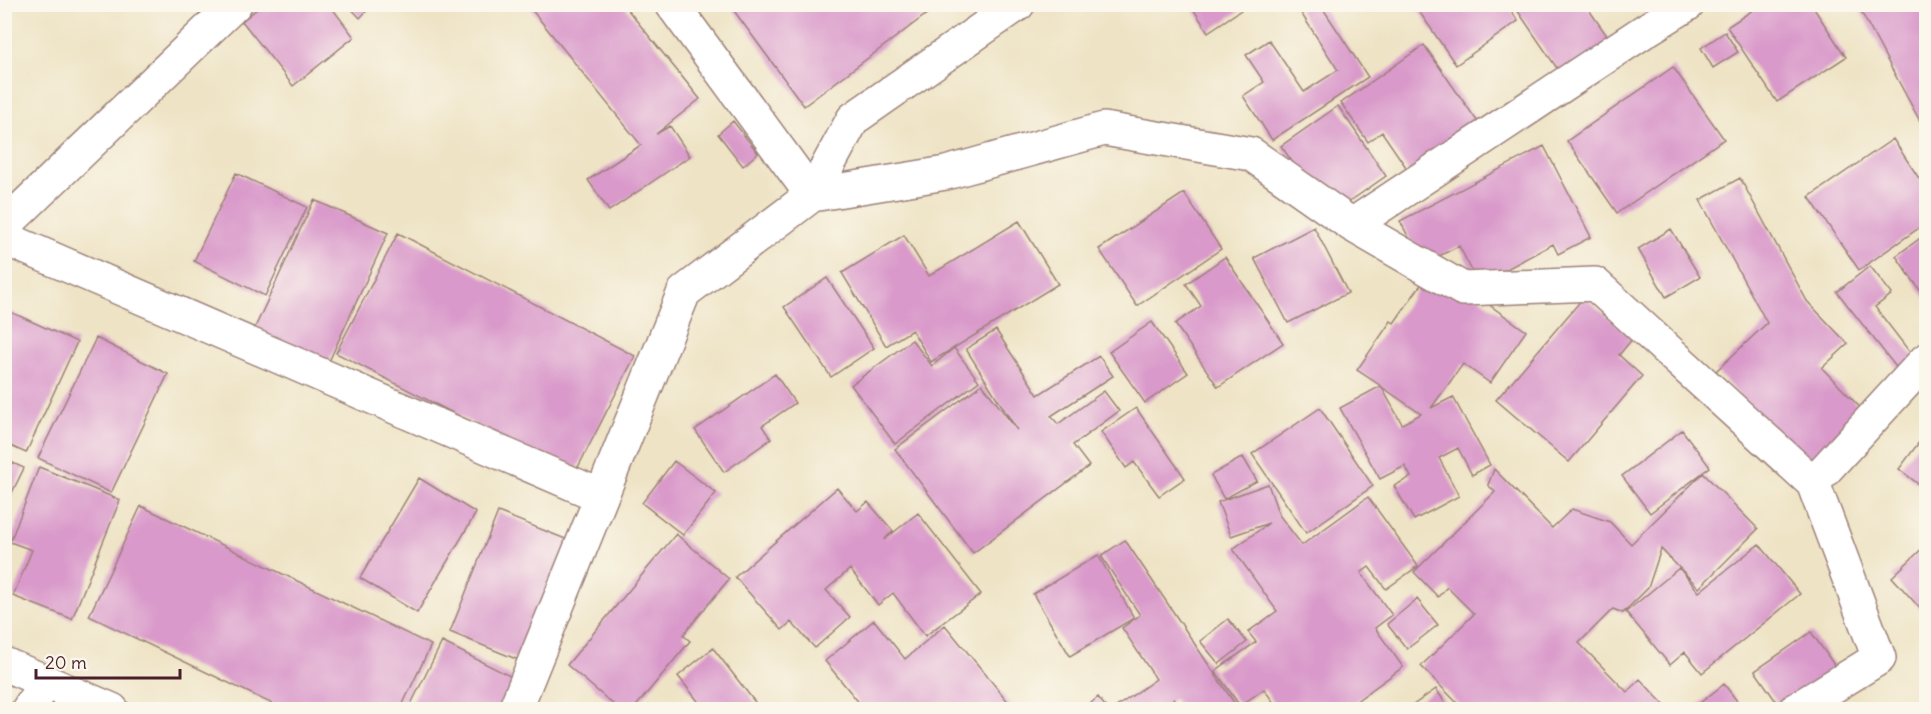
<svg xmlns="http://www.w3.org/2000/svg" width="1931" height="714" font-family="Delius,sans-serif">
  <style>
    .building { fill: #d999ca; fill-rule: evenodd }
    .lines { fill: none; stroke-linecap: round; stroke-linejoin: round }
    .minor-casing { stroke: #9c8178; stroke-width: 36 }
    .minor { stroke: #fff; stroke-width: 33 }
  </style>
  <rect width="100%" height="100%" fill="#fbf7ec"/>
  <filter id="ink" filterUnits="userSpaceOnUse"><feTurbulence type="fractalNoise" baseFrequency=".0167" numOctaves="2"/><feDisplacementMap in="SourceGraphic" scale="12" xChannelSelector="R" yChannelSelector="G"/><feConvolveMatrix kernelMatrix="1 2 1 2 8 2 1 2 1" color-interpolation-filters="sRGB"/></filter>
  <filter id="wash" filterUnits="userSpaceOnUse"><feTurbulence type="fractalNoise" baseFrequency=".008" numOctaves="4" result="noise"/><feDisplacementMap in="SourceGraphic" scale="24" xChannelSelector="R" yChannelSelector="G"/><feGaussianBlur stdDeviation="1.35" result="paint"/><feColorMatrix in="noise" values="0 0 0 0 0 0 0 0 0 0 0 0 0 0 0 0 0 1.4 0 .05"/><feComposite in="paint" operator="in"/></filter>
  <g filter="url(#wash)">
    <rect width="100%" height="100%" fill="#eee3c5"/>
    <g id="blocks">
      <path class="building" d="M 263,4 L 329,4 L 354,37 L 293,86 L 242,21 Z
        M 347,4 L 373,4 L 360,18 Z
        M 527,4 L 623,4 L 700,99 L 656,134 L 670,126 L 690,156 L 609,211 L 588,180 L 641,145 Z
        M 729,4 L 940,4 L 804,106 Z
        M 1190,4 L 1250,4 L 1208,32 Z
        M 1308,4 L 1320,4 L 1368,77 L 1272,140 L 1243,96 L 1264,82 L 1246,55 L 1269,40 L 1304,92 L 1338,70 L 1299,10 Z
        M 1414,4 L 1507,4 L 1518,21 L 1456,65 Z
        M 1513,4 L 1585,4 L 1612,43 L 1563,77 Z
        M 1762,4 L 1811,4 L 1846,57 L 1777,102 L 1727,27 Z
        M 1857,4 L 1926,4 L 1926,120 L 1921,123 Z
        M 1725,32 L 1738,52 L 1713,68 L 1701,48 Z
        M 1424,45 L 1482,128 L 1412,176 L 1382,132 L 1368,142 L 1341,103 Z
        M 1673,67 L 1724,139 L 1617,213 L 1567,141 Z
        M 1338,106 L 1386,176 L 1330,215 L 1281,146 Z
        M 733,121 L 758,153 L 743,166 L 718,134 Z
        M 1893,139 L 1926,189 L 1926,223 L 1859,270 L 1809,197 Z
        M 1544,146 L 1591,237 L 1558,254 L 1553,244 L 1479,284 L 1459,246 L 1423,264 L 1400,221 Z
        M 236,173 L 307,207 L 265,296 L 194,261 Z
        M 1740,178 L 1807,301 L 1848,344 L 1822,368 L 1877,425 L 1819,480 L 1716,371 L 1767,323 L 1700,200 Z
        M 1184,193 L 1221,249 L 1137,306 L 1099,249 Z
        M 314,200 L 388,233 L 326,368 L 252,334 Z
        M 1019,221 L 1058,284 L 931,362 L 912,330 L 886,346 L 842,273 L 904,235 L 929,276 Z
        M 1314,227 L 1348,293 L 1288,323 L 1254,258 Z
        M 1671,229 L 1700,277 L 1666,297 L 1638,249 Z
        M 398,233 L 635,356 L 574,475 L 336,353 Z
        M 1926,234 L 1926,299 L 1896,256 Z
        M 1225,257 L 1283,343 L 1218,387 L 1175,324 L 1201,306 L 1186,284 Z
        M 1434,266 L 1526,331 L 1490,383 L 1463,364 L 1431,408 L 1453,397 L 1490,465 L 1472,475 L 1458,448 L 1439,458 L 1459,496 L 1414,520 L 1394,486 L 1411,477 L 1405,466 L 1380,479 L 1340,408 L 1381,386 L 1357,370 L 1391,321 L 1394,323 ZM 1381,386 L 1382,387 L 1421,414 L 1402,424 Z
        M 1870,266 L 1892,294 L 1875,307 L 1919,364 L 1903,376 L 1837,292 Z
        M 827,278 L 874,348 L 831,377 L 784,307 Z
        M 1584,297 L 1633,338 L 1619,355 L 1642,376 L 1569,462 L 1496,400 Z
        M 4,309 L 77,342 L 26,453 L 4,443 Z
        M 1152,322 L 1188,373 L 1145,403 L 1109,352 Z
        M 996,330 L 1038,395 L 1099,356 L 1113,376 L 1051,416 L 1058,424 L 1104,391 L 1119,411 L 1073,445 L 1089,466 L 973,553 L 895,449 L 982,384 L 1017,430 L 966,349 Z
        M 96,338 L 168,374 L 111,493 L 38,458 Z
        M 912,340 L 932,366 L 954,348 L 979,381 L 895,444 L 851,385 Z
        M 775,374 L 795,403 L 762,426 L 771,439 L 724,472 L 695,430 Z
        M 1136,408 L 1185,478 L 1159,496 L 1134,462 L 1126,468 L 1101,432 Z
        M 1320,408 L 1373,486 L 1306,533 L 1252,454 Z
        M 1682,430 L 1710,467 L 1650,513 L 1622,476 Z
        M 1926,433 L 1926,490 L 1899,469 Z
        M 1243,457 L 1257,481 L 1224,499 L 1211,475 Z
        M 4,459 L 24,468 L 4,509 Z
        M 674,461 L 716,493 L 683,535 L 642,503 Z
        M 39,467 L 120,500 L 72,619 L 13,596 L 32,550 L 10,542 Z
        M 1494,469 L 1552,528 L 1572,509 L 1610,522 L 1631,544 L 1703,473 L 1758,529 L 1699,588 L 1661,549 L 1648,588 L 1623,613 L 1613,609 L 1579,643 L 1627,692 L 1640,679 L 1669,710 L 1464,710 L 1421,666 L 1474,614 L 1447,587 L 1438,597 L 1414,572 L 1495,492 L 1488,485 Z
        M 419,478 L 476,513 L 417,613 L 360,578 Z
        M 1268,484 L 1279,515 L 1302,545 L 1368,497 L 1418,566 L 1386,589 L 1369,567 L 1361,573 L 1392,615 L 1375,628 L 1403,667 L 1344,710 L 1279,710 L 1264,689 L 1240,706 L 1215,671 L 1256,642 L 1248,632 L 1277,611 L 1233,549 L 1269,523 L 1231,536 L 1218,502 Z
        M 837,488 L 857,511 L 868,502 L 893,531 L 884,540 L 918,513 L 981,594 L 925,636 L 893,593 L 878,605 L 850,569 L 826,590 L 850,617 L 815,648 L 791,622 L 782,630 L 735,577 Z
        M 141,506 L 431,645 L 400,710 L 285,710 L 89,616 Z
        M 498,512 L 578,544 L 521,661 L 450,632 Z
        M 676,534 L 729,579 L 683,635 L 690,641 L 633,710 L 620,710 L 567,665 Z
        M 1125,540 L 1239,710 L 1181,710 L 1174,699 L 1159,710 L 1112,710 L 1156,679 L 1122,628 L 1140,615 L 1101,556 Z
        M 1759,544 L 1800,594 L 1702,673 L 1685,652 L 1670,665 L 1626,612 L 1679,568 L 1699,592 Z
        M 1926,545 L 1926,615 L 1892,577 Z
        M 1098,555 L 1134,618 L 1070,656 L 1033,594 Z
        M 1417,599 L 1438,625 L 1407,649 L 1387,624 Z
        M 1228,619 L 1247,642 L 1219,664 L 1200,641 Z
        M 874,620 L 905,659 L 945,625 L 1015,710 L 865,710 L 825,661 Z
        M 1811,632 L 1842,676 L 1782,710 L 1755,671 Z
        M 442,642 L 520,681 L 506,710 L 408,710 Z
        M 713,648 L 761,710 L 705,710 L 678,676 Z
        M 1724,684 L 1744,710 L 1691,710 Z
        M 1436,689 L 1450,710 L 1406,710 Z
        M 1098,697 L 1108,710 L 1083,710 Z"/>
    </g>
  </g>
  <g filter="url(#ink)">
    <use href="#blocks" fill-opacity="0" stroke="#9c8178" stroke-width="1.5"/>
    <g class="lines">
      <defs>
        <path id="minor" d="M 672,4 L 812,195 L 946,173 L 1104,129 L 1251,154 L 1352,225
          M 1688,4 L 1646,30 L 1352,225 L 1463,289 L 1595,284 L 1813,483
          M 4,226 L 235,4
          M 4,238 L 601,496
          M 4,664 L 112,710
          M 28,710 L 46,681
          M 515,710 L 684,292 L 812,195 L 853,119 L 1018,4
          M 1795,710 L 1879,658 L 1813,483 L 1926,360"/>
      </defs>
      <use href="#minor" class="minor-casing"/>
      <use href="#minor" class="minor"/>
    </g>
  </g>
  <rect width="1931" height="714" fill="none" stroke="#fbf7ec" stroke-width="24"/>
  <path d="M36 669v9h144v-9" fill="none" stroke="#4a1f2b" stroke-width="3"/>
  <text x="45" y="669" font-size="18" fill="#4a1f2b" stroke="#fbf7ec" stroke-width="4.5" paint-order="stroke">20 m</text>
</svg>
